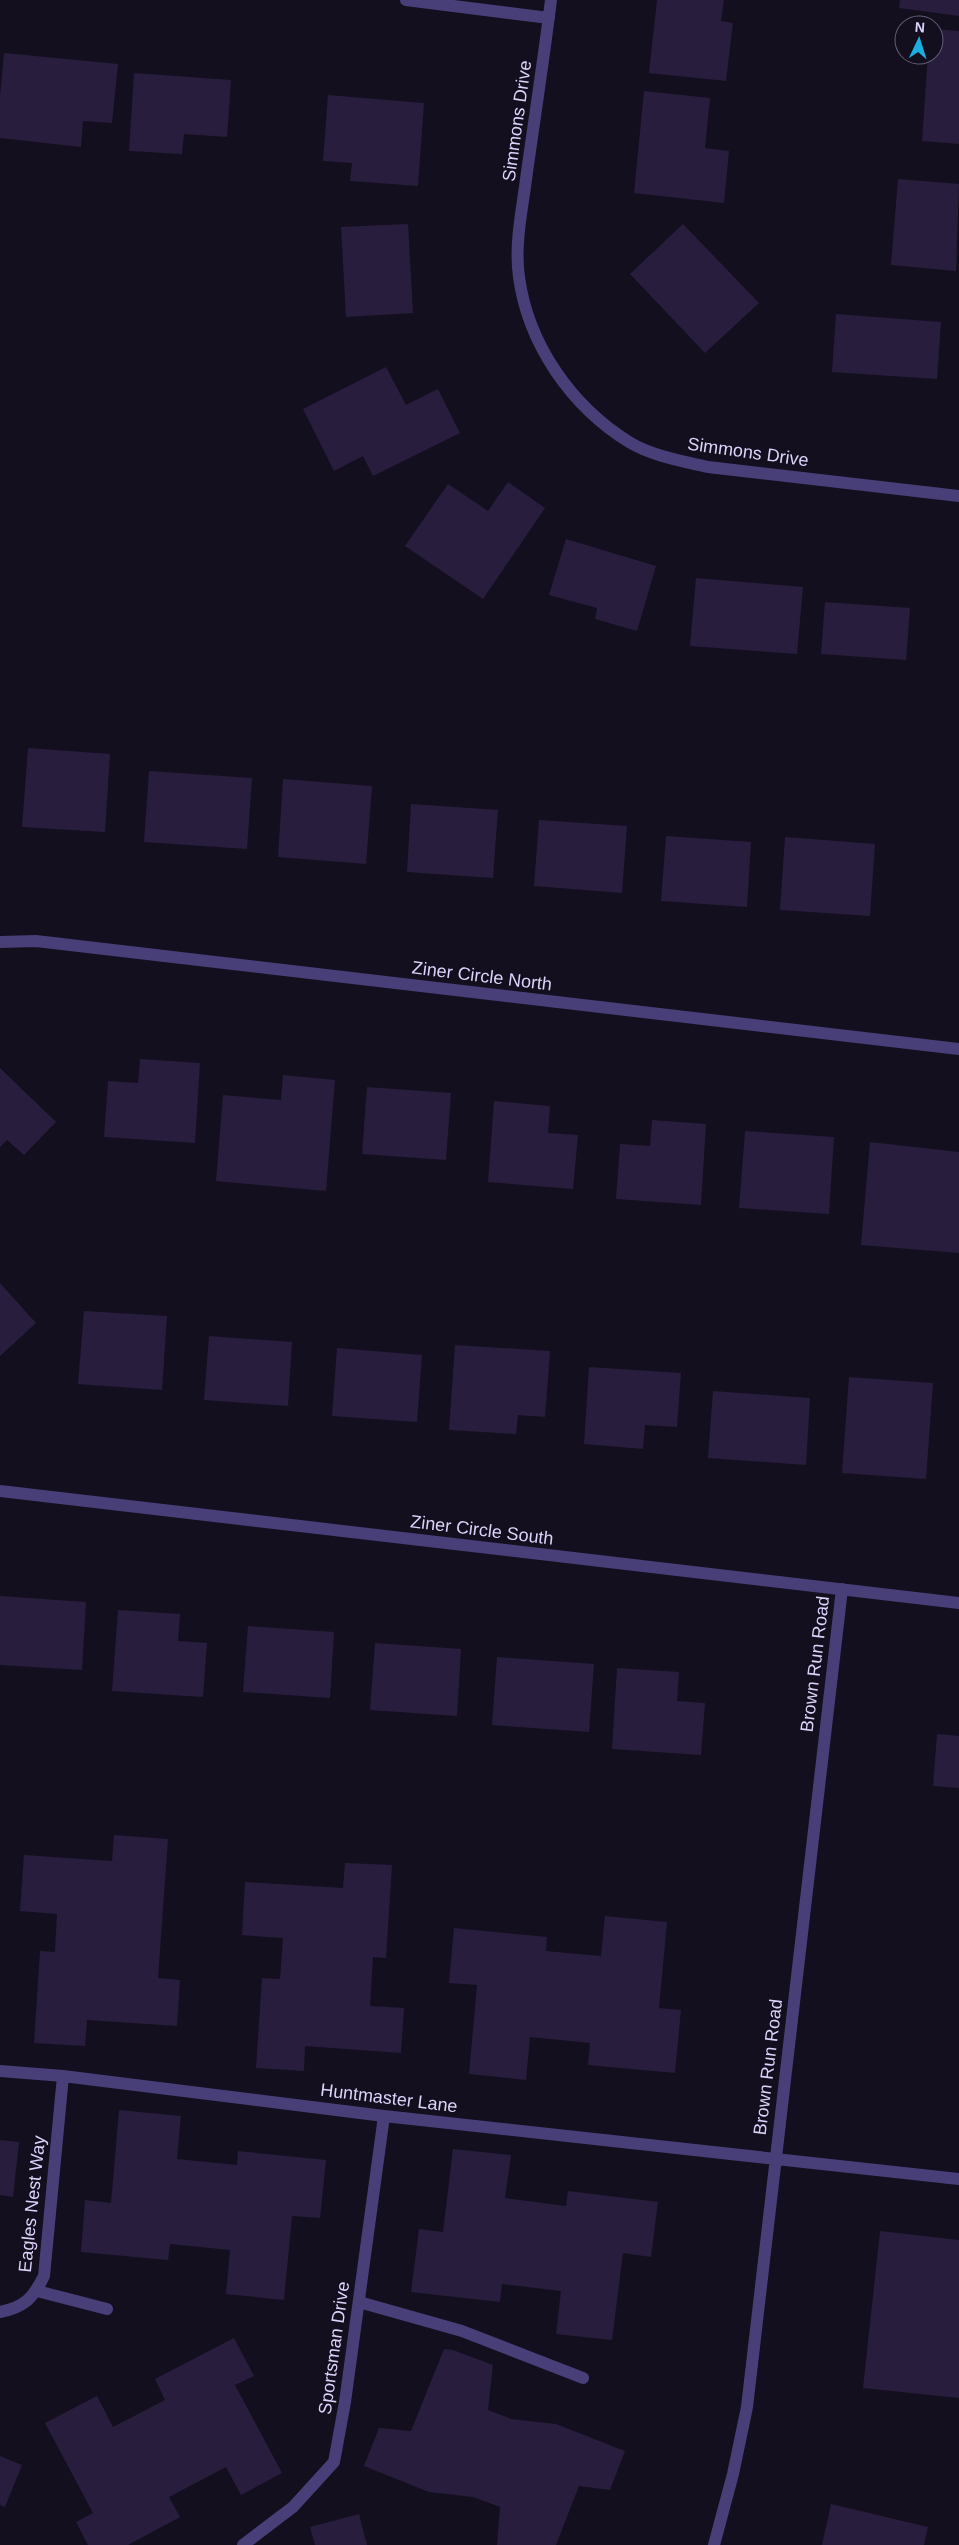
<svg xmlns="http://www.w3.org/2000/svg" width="959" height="2545" font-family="Arial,sans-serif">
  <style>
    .building { fill: #281d3d }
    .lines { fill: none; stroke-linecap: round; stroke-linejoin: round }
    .lane { stroke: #493f78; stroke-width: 12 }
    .street { stroke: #493f78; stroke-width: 12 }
    .labels { text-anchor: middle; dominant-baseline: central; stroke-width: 4; stroke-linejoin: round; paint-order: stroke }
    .street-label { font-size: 18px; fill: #dcd2fa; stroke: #140f1f }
  </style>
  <rect width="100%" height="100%" fill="#140f1f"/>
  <path class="building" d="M 657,0 L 724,0 L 721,21 L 733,23 L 726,81 L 649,73 Z
    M 900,0 L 959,0 L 959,16 L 899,8 Z
    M 934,29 L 959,31 L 959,144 L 922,141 L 928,55 L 934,55 Z
    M 4,53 L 118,64 L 112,123 L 83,121 L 81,147 L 0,138 L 0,96 Z
    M 134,73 L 231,80 L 227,137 L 184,134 L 182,154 L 129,151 Z
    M 644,91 L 710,98 L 705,148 L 729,151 L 724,203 L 634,193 Z
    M 328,95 L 424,103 L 418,186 L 350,181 L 352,163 L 323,161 Z
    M 898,179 L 959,184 L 956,271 L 891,265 Z
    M 408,224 L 413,313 L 346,317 L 341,227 Z
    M 683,224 L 759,303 L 705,353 L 630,274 Z
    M 836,314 L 941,322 L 937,379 L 832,372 Z
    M 386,367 L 406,405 L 438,389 L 460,433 L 373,476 L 363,456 L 334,471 L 303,409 Z
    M 508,482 L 545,508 L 483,599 L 405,546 L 448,484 L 488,511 Z
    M 566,539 L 656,566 L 637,631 L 595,619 L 597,608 L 549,595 Z
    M 696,578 L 803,587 L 797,654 L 690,646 Z
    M 825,602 L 910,608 L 906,660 L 821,654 Z
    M 28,748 L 110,754 L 105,832 L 22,827 Z
    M 149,771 L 252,778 L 247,849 L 144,842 Z
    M 283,779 L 372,786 L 366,864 L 278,857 Z
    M 411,804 L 498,810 L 493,878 L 407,872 Z
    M 539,820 L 627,826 L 622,893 L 534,886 Z
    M 666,836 L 751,842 L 747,907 L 661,901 Z
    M 785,837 L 875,844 L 870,916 L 780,910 Z
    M 140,1059 L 200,1063 L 195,1143 L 104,1137 L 108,1081 L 138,1083 Z
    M 0,1068 L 56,1122 L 24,1155 L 7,1140 L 0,1147 Z
    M 283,1075 L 335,1080 L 326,1191 L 216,1181 L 223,1095 L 281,1100 Z
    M 367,1087 L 451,1093 L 446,1160 L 362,1154 Z
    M 494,1101 L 550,1106 L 548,1133 L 578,1135 L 573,1189 L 488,1182 Z
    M 652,1120 L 706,1124 L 701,1205 L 616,1199 L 620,1144 L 650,1146 Z
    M 745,1131 L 834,1137 L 829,1214 L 739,1208 Z
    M 870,1142 L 959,1152 L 959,1253 L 861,1245 Z
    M 0,1283 L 36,1323 L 0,1356 Z
    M 84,1311 L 167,1316 L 162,1390 L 78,1384 Z
    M 209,1336 L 292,1342 L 288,1406 L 204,1400 Z
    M 455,1345 L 550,1351 L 545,1417 L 518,1415 L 516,1434 L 449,1430 Z
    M 337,1348 L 422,1355 L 417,1422 L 332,1416 Z
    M 589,1367 L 681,1373 L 677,1427 L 645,1425 L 643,1449 L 584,1444 Z
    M 849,1377 L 933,1383 L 926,1479 L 842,1473 Z
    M 713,1391 L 810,1398 L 806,1465 L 708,1458 Z
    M 0,1596 L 86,1602 L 82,1670 L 0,1665 Z
    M 118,1610 L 180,1614 L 178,1641 L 207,1643 L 203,1697 L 112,1691 Z
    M 248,1626 L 334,1632 L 330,1698 L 243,1692 Z
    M 375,1643 L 461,1649 L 457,1716 L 370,1710 Z
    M 497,1657 L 594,1664 L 589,1732 L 492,1725 Z
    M 617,1668 L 679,1672 L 677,1701 L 705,1703 L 701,1755 L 612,1749 Z
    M 937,1734 L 959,1736 L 959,1788 L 933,1786 Z
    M 114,1835 L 168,1839 L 158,1978 L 180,1980 L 177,2026 L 87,2020 L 85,2046 L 34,2043 L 40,1951 L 55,1952 L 57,1914 L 20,1911 L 24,1855 L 112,1861 Z
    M 345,1863 L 392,1865 L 386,1958 L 373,1957 L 370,2006 L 404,2008 L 401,2053 L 305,2046 L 304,2071 L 256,2068 L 262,1978 L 280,1979 L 283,1938 L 242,1935 L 245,1882 L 343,1888 Z
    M 605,1916 L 667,1922 L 659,2008 L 681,2010 L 675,2073 L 588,2065 L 590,2043 L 530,2037 L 526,2080 L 469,2074 L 477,1985 L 449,1983 L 454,1928 L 547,1937 L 546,1951 L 601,1956 Z
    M 119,2110 L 181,2116 L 177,2159 L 237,2165 L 238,2151 L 326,2160 L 320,2218 L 292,2216 L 284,2300 L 226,2294 L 230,2250 L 170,2244 L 168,2260 L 81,2252 L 85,2200 L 111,2203 Z
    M 0,2140 L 19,2142 L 13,2197 L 0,2195 Z
    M 453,2149 L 511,2155 L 505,2198 L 566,2206 L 568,2191 L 658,2202 L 651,2257 L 623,2253 L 612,2340 L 556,2334 L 561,2291 L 502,2284 L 500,2302 L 411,2292 L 419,2229 L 443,2232 Z
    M 880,2231 L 959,2240 L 959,2398 L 863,2388 Z
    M 234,2338 L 254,2376 L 235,2385 L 282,2473 L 241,2495 L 226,2467 L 169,2497 L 180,2517 L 128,2545 L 88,2545 L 76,2522 L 93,2513 L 45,2423 L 97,2396 L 113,2427 L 165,2400 L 155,2379 Z
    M 444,2349 L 453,2350 L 493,2365 L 488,2410 L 511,2419 L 556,2424 L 625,2451 L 610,2490 L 579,2486 L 556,2545 L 497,2545 L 500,2507 L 473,2497 L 429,2492 L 364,2466 L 379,2428 L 411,2431 Z
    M 0,2456 L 22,2465 L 5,2507 L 0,2505 Z
    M 831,2504 L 928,2527 L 924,2545 L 822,2545 Z
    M 359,2514 L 367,2545 L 315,2545 L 310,2527 Z"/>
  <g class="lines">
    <path class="lane" d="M 37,2291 L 107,2309
      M 359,2302 L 462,2331 L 583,2378"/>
    <path class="street" d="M 406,0 L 549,18
      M 551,0 C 544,57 535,115 527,172 C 523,206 514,243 519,277 C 528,344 571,406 629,442 C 652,456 682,461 708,467 L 959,496
      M 0,942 L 36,941 L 959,1049
      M 0,1491 L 959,1603
      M 0,2071 L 63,2076 L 384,2116 L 959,2179
      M 0,2312 C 25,2307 33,2298 44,2276 L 63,2076
      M 243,2545 L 293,2507 L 334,2462 L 345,2402 L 384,2116
      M 714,2545 L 733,2474 L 747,2407 L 842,1589"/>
  </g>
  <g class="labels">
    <g class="street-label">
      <text transform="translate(517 121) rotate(-82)">Simmons Drive</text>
      <text transform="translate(748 452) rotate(8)">Simmons Drive</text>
      <text transform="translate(482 976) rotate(7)">Ziner Circle North</text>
      <text transform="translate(482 1530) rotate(7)">Ziner Circle South</text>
      <text transform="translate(815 1664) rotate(-83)">Brown Run Road</text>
      <text transform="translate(768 2067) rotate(-83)">Brown Run Road</text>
      <text transform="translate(389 2098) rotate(7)">Huntmaster Lane</text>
      <text transform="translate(32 2204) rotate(-84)">Eagles Nest Way</text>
      <text transform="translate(334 2348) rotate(-82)">Sportsman Drive</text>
    </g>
  </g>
  <g transform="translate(919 40) rotate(4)"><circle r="24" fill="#140f1f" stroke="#645d77"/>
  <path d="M0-4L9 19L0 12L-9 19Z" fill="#1aafde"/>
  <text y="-8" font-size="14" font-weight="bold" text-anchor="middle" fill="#dcd2fa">N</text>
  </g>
</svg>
